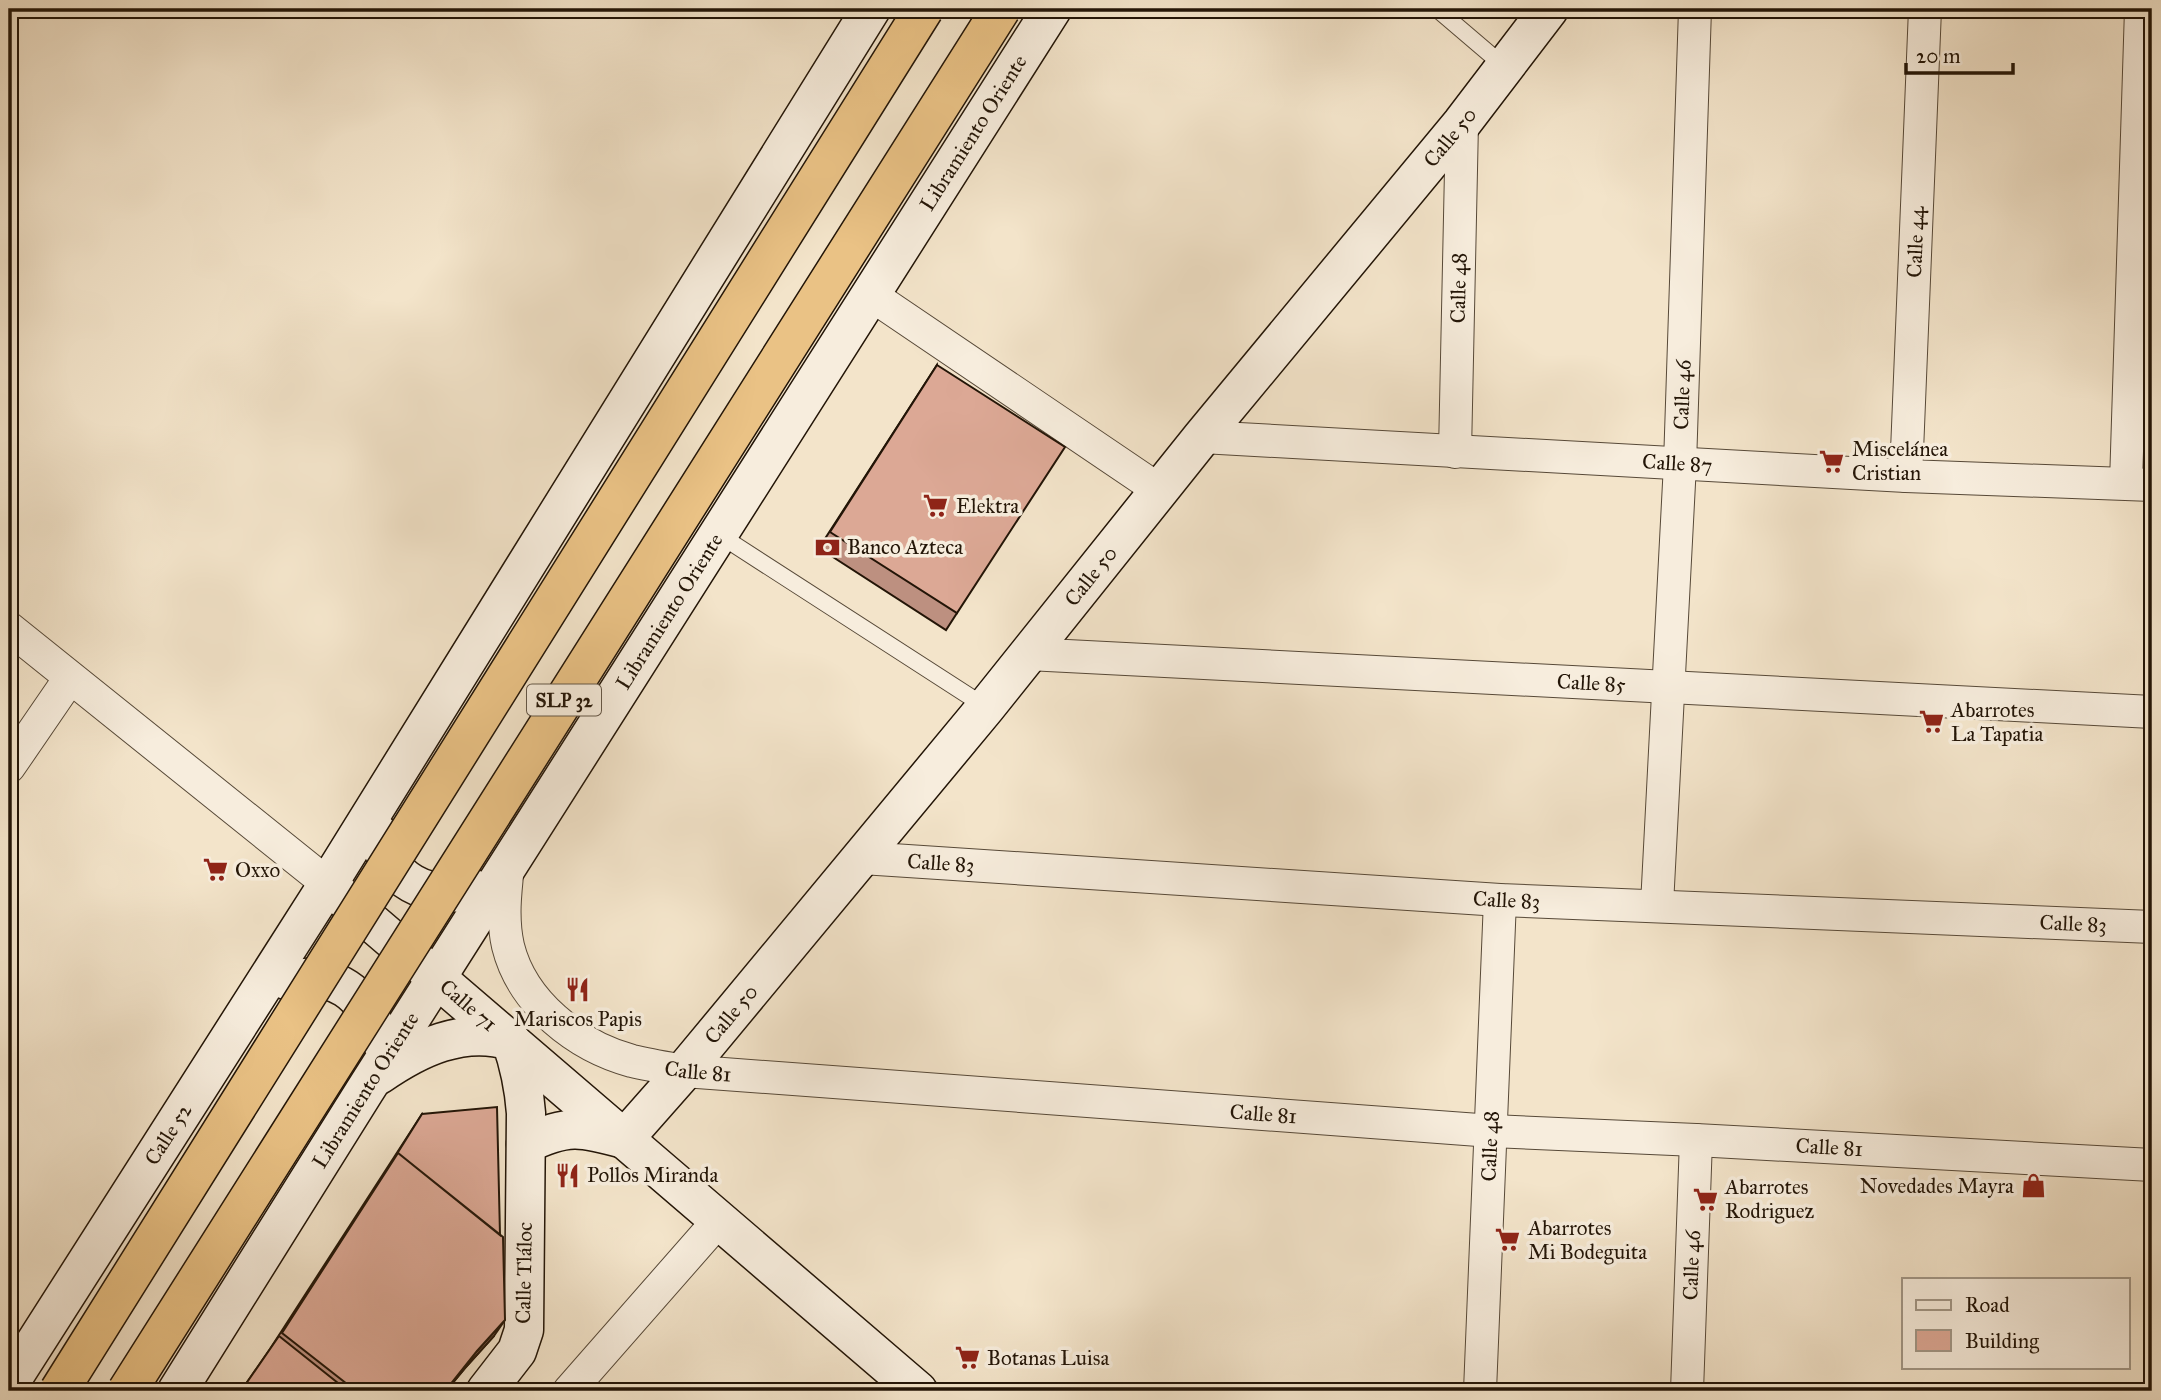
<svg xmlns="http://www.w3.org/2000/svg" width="2161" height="1400" font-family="'IM FELL Great Primer',serif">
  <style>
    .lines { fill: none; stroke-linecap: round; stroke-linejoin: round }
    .lane-casing { stroke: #574938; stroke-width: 18 }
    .street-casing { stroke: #574938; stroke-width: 34 }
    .secondary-casing { stroke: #231507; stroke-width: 41 }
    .lane { stroke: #f7eddd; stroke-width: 16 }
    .street { stroke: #f7eddd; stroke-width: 32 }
    .secondary { stroke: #f7eddd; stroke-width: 38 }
    .highway-bridge-casing { stroke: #231507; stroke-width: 41; stroke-linecap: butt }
    .highway-bridge { stroke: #eac285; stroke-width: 38 }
    .wall { fill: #bd9080; stroke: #231507; stroke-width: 2 }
    .shaded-wall { fill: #9a7668; stroke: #231507; stroke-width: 2 }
    .building { fill: #dca895; stroke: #231507; stroke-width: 2 }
    .labels { text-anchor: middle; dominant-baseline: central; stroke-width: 7; stroke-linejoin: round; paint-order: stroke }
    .shield { fill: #f7eddd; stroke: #635647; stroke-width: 2 }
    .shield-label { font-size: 19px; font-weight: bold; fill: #231507 }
    .street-label { font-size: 21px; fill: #231507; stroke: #f7eddd }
    .poi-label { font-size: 21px; fill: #231507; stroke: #f7eddd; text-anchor: start }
  </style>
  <rect width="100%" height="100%" fill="#f3e4ca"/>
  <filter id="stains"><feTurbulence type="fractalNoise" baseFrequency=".00286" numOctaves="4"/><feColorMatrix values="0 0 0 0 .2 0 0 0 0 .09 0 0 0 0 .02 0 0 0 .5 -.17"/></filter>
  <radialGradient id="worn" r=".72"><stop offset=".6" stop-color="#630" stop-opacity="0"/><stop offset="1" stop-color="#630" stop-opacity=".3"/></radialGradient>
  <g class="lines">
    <defs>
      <path id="lane" d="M 1437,9 L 1505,67
        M 718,534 L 986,707"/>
      <g id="street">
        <path d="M 871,295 L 1159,490"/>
        <path id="s1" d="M 1202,437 L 1906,476 L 2152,485"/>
        <path id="s2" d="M 1455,452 L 1462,123"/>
        <path id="s3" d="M 1906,476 L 1925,9"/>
        <path d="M 2126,483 L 2141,9"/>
        <path d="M 9,628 L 328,884"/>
        <path id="s4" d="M 1028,654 L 2152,712"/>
        <path d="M 9,767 L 70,678"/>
        <path id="s5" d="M 862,858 L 1500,900 L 2152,927"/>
        <path id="s6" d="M 508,866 C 505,893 502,920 508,946 C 522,1003 577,1046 632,1061 C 649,1065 667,1068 684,1071 L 1492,1131 L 1696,1140 L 2152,1165"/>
        <path id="s7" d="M 1657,905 L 1680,464 L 1695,9"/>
        <path d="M 569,1391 L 719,1220"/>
        <path id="s8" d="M 1480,1391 L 1500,900"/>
        <path id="s9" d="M 1687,1391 L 1696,1140"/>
      </g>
      <g id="secondary">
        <path d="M 377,832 C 388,880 427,902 474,889"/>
        <path id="s10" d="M 334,890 L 918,1391"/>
        <path d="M 286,980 C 335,970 366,993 379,1039"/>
        <path d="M 379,1075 C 418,1048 463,1026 511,1041 C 520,1066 524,1087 526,1113 L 524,1330 L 517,1351 L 486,1391"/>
        <path id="s11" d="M 526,1144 C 567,1124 581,1127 624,1139 L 684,1071 L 986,707 L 1202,437 L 1462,123 L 1549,9"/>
        <path id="s12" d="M 9,1384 L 328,884 L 871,9"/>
        <path id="s13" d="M 177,1391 L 364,1092 L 1052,9"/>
      </g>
    </defs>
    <use href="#lane" class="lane-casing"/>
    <use href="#street" class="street-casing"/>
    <use href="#secondary" class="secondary-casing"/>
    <use href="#lane" class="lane"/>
    <use href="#street" class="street"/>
    <use href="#secondary" class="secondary"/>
    <defs>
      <path id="highway-bridge" d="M 59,1391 L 924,9
        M 127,1391 L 1001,9"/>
    </defs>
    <use href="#highway-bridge" class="highway-bridge-casing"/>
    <use href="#highway-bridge" class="highway-bridge"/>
  </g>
  <path class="wall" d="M 937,365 L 957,613 L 946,630 L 819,548 Z
    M 422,1114 L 494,1336 L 465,1368 L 446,1391 L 241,1391 L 270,1349 Z"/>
  <path class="shaded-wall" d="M 505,1320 L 494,1336 L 465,1368 L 446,1391 L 445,1391 L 477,1351 Z"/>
  <path class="building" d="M 937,365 L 1065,447 L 957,613 L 830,532 Z
    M 497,1107 L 500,1235 L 398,1153 L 395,1157 L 422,1114 Z
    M 398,1153 L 503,1237 L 505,1320 L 477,1351 L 445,1391 L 356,1391 L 282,1333 Z
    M 279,1336 L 348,1391 L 241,1391 Z"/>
  <defs>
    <symbol id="supermarket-bare" viewBox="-9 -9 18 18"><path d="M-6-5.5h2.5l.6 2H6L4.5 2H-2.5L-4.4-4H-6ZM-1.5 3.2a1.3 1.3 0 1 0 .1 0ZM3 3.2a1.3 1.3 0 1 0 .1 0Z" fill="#8f2418" stroke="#f7eddd" stroke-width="2.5" paint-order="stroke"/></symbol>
    <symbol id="bank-bare" viewBox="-9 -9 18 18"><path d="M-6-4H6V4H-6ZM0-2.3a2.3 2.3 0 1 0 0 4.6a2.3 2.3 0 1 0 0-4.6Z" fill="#8f2418" stroke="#f7eddd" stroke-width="2.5" paint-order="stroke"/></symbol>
    <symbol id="restaurant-bare" viewBox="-9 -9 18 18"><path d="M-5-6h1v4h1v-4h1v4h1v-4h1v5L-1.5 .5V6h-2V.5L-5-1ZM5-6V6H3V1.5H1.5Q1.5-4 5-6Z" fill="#8f2418" stroke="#f7eddd" stroke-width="2.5" paint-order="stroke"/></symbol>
    <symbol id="shop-bare" viewBox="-9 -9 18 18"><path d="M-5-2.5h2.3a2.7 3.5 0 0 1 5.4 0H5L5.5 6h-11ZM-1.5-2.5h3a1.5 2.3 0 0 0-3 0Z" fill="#8f2418" stroke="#f7eddd" stroke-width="2.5" paint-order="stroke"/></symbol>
  </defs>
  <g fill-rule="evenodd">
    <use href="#supermarket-bare" x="1814" y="444" width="35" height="35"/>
    <use href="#supermarket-bare" x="918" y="488" width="35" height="35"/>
    <use href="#bank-bare" x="810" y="530" width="35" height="35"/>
    <use href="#supermarket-bare" x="1914" y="704" width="35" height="35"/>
    <use href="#supermarket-bare" x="198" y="852" width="35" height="35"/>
    <use href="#restaurant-bare" x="560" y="972" width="35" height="35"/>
    <use href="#restaurant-bare" x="550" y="1158" width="35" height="35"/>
    <use href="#shop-bare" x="2016" y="1168" width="35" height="35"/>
    <use href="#supermarket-bare" x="1688" y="1182" width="35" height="35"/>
    <use href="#supermarket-bare" x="1490" y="1222" width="35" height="35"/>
    <use href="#supermarket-bare" x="950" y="1340" width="35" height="35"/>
  </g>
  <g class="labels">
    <rect class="shield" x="527" y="684.5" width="74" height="31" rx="5"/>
    <g class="shield-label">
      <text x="564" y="700">SLP 32</text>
    </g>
    <g class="street-label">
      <text stroke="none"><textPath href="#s13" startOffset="1489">Libramiento Oriente</textPath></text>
      <text stroke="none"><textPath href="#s11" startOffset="1400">Calle 50</textPath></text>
      <text stroke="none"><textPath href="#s3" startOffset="234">Calle 44</textPath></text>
      <text stroke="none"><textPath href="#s2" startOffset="164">Calle 48</textPath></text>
      <text stroke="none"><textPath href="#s7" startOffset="511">Calle 46</textPath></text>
      <text stroke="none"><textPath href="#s1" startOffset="476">Calle 87</textPath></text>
      <text stroke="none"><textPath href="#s11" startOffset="833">Calle 50</textPath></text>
      <text stroke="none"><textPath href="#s13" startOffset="922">Libramiento Oriente</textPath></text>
      <text stroke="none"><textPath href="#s4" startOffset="564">Calle 85</textPath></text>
      <text stroke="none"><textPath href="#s5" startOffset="79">Calle 83</textPath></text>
      <text stroke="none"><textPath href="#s5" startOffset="646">Calle 83</textPath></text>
      <text stroke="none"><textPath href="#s5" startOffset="1213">Calle 83</textPath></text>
      <text stroke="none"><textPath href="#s10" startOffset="177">Calle 71</textPath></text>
      <text stroke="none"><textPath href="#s11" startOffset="266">Calle 50</textPath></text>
      <text stroke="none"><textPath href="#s6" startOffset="324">Calle 81</textPath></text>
      <text stroke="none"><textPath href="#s13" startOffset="355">Libramiento Oriente</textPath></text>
      <text stroke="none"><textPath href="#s6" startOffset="891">Calle 81</textPath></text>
      <text stroke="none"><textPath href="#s12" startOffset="296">Calle 52</textPath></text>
      <text stroke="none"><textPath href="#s8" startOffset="245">Calle 48</textPath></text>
      <text stroke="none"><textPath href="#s6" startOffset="1458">Calle 81</textPath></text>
      <text stroke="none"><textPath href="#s9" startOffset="126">Calle 46</textPath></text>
      <text transform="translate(524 1273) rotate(-89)">Calle Tláloc</text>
    </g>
    <g class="poi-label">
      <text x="1852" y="449">Miscelánea<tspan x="1852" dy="24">Cristian</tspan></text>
      <text x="956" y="506">Elektra</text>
      <text x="847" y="547">Banco Azteca</text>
      <text x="1951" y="710">Abarrotes<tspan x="1951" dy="24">La Tapatia</tspan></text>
      <text x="235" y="870">Oxxo</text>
      <text x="578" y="1019" text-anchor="middle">Mariscos Papis</text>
      <text x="587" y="1175">Pollos Miranda</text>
      <text x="2014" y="1186" text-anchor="end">Novedades Mayra</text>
      <text x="1725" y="1187">Abarrotes<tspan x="1725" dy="24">Rodriguez</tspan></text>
      <text x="1528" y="1228">Abarrotes<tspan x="1528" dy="24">Mi Bodeguita</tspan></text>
      <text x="987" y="1358">Botanas Luisa</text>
    </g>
  </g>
  <rect width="2161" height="1400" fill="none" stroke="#f3e4ca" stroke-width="35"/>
  <rect x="10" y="10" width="2140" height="1379" fill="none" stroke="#231507" stroke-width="3.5"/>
  <rect x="18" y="18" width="2126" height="1365" fill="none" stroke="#231507" stroke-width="2"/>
  <rect x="1902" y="1278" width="228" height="91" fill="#f7eddd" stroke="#a29787" stroke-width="2"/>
  <rect x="1916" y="1300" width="35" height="10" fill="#f7eddd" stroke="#a29787" stroke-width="2"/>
  <text x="1965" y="1312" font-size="21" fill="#231507">Road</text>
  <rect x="1916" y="1330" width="35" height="21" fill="#dca895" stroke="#a29787" stroke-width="2"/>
  <text x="1965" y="1348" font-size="21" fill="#231507">Building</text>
  <path d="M1906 63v10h107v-10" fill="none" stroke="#231507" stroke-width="3.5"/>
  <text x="1916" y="63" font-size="21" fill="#231507" stroke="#f7eddd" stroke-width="5" paint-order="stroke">20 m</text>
  <rect width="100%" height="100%" filter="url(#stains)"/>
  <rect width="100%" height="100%" fill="url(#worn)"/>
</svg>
